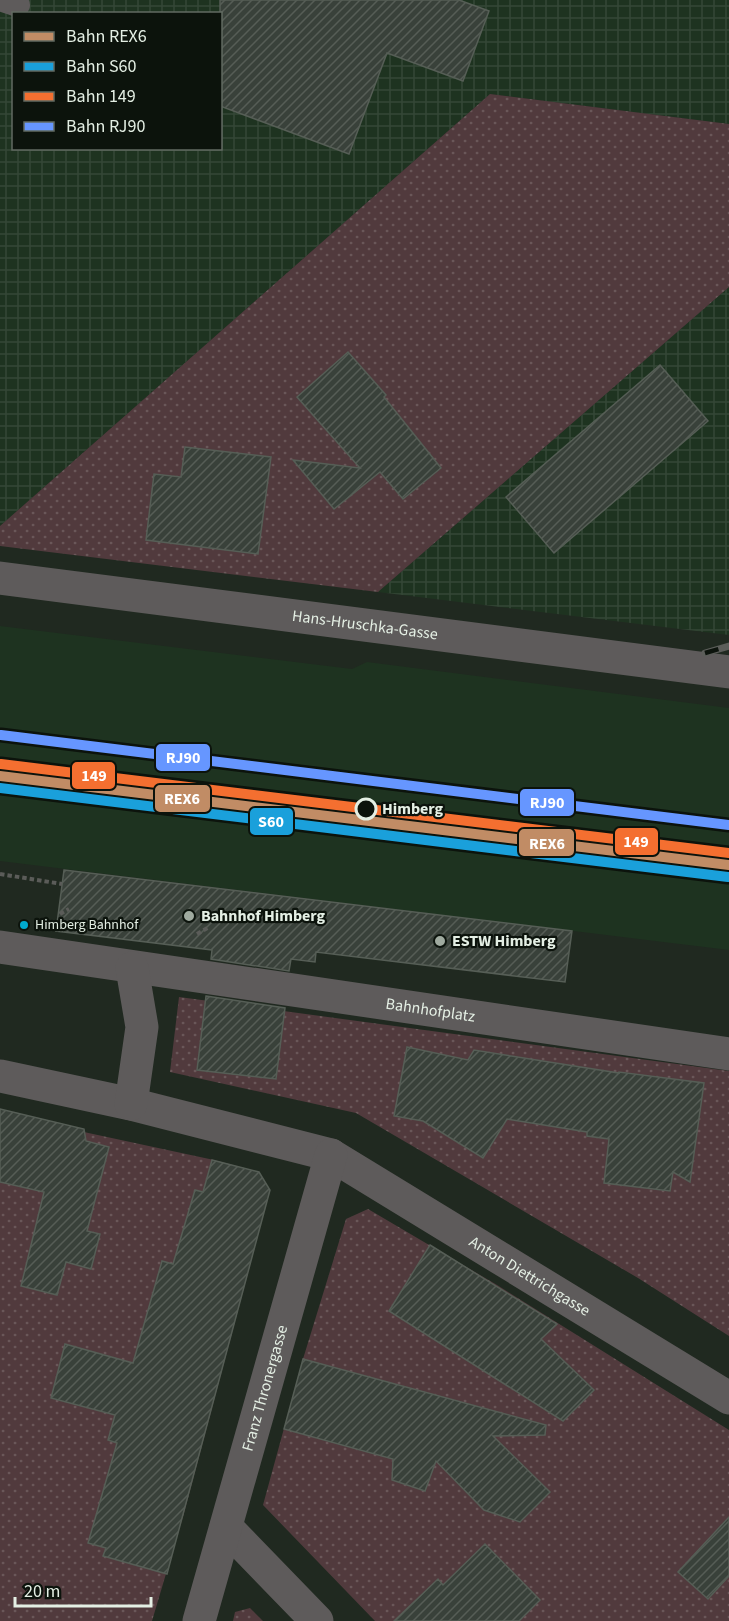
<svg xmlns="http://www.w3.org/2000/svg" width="729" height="1621" font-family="'Source Sans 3',sans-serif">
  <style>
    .built { fill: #1e3320 }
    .industrial { fill: url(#industrial-grid); fill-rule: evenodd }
    .grass { fill: url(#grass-dots) }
    .building { fill: url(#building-hatch); stroke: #565e56; stroke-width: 1.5 }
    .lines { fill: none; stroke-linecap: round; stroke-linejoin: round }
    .path { stroke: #5b5c59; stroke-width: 4; stroke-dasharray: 4.5 3; stroke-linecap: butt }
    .service { stroke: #5e5b5b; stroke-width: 24 }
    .minor { stroke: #5e5b5b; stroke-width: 33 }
    .rail-casing { stroke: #5c5e5a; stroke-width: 7 }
    .rail { stroke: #0c130c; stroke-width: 4.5; stroke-dasharray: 14; stroke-linecap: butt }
    .rail-1-casing { stroke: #0c130c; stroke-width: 15 }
    .rail-2-casing { stroke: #0c130c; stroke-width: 15 }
    .rail-3-casing { stroke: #0c130c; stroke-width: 15 }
    .rail-4-casing { stroke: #0c130c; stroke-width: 15 }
    .rail-1 { stroke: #c18c65; stroke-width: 10 }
    .rail-2 { stroke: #1aa0db; stroke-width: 10 }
    .rail-3 { stroke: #f46f30; stroke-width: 10 }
    .rail-4 { stroke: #6696ff; stroke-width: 10 }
    .stop-dot { fill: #0c130c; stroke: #e4efe4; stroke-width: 3 }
    .poi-dot { fill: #9faa9f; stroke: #0c130c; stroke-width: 2 }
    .bus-dot { fill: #00a9ce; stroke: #0c130c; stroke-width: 2 }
    .labels { text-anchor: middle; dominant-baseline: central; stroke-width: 4.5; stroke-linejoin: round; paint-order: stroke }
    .bus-label { font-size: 14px; fill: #e4efe4; stroke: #0c130c; text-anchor: start }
    .street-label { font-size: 16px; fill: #e4efe4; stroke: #0c130c }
    .stop-label { font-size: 16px; font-weight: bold; fill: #e4efe4; stroke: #0c130c; text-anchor: start }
    .poi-label { font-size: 16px; font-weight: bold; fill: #e4efe4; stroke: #0c130c; text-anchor: start }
    .line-badge { stroke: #0c130c; stroke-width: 2 }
    .badge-label { font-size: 16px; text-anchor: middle; font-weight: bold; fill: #fff }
  </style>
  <defs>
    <pattern id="industrial-grid" width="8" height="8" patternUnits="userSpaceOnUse" patternTransform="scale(1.5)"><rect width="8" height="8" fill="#1e3320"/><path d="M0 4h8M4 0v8" fill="none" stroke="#344736"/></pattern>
    <pattern id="grass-dots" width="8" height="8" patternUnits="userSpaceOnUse" patternTransform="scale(1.5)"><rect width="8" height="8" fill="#513a3d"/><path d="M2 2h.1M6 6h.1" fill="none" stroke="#6a5759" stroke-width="1.8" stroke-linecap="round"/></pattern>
    <pattern id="building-hatch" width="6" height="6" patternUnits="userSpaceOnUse" patternTransform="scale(1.5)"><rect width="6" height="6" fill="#39413a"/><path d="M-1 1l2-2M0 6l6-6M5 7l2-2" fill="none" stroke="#565d56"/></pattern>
  </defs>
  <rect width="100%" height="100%" fill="#202920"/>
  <path class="built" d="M 0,626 L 352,669 L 367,662 L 729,708 L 729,950 L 0,861 Z"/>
  <path class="industrial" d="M 0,0 L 729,0 L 729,124 L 490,94 L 0,526 ZM 14,14 L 220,14 L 220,148 L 14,148 Z
    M 729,287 L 729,635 L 378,592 Z"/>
  <path class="grass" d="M 490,94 L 729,124 L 729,287 L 378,592 L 0,546 L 0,526 Z
    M 179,997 L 729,1071 L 729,1336 L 638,1278 L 356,1113 L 170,1072 Z
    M 0,1114 L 214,1160 L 259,1172 L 270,1190 L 184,1513 L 152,1621 L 0,1621 Z
    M 368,1209 L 497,1285 L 729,1430 L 729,1621 L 375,1621 L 263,1505 L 303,1359 L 346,1219 Z
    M 250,1608 L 263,1621 L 233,1621 L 235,1612 Z"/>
  <path class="building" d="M 220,0 L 459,0 L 489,11 L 463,81 L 387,53 L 349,154 L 220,106 Z
    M 348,352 L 386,395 L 384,397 L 441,468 L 403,499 L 380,472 L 334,509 L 293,460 L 360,468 L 297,397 Z
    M 660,365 L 708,421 L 554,553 L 506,497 Z
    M 185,447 L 271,457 L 258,554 L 146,540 L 154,474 L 181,477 Z
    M 64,870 L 572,931 L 565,982 L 316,952 L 315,962 L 291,959 L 289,971 L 211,959 L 212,950 L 56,931 Z
    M 206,996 L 285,1008 L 276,1079 L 197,1070 Z
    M 407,1047 L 468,1060 L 474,1050 L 619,1073 L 619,1072 L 704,1083 L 690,1182 L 673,1172 L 670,1191 L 604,1183 L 609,1139 L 587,1136 L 587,1132 L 507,1119 L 483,1158 L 423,1121 L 394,1116 Z
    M 0,1109 L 84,1129 L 86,1141 L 109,1147 L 87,1231 L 100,1234 L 91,1269 L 66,1262 L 57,1295 L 21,1286 L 44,1192 L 0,1182 Z
    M 212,1160 L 259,1172 L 270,1190 L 167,1574 L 103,1556 L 106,1548 L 88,1543 L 117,1443 L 108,1440 L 115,1415 L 51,1398 L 65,1344 L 133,1363 L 162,1261 L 173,1264 L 195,1190 L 203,1192 Z
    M 430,1245 L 557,1324 L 541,1339 L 594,1390 L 563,1421 L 389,1311 Z
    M 303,1359 L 546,1425 L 545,1435 L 493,1436 L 550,1492 L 520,1522 L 484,1510 L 436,1461 L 425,1491 L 392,1480 L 393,1459 L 284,1429 Z
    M 729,1517 L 729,1576 L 708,1599 L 678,1572 Z
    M 485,1544 L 540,1600 L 519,1621 L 394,1621 L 438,1579 L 443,1585 Z"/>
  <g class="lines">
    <path class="path" d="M 0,874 L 62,884
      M 60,914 L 69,909
      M 197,934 L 209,927"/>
    <path class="service" d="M 3,0 L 18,5"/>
    <g class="minor">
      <path id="s1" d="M 0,578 L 729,672"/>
      <path id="s2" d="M 0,947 L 729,1054"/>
      <path id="s3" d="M 0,1076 L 131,1104 L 331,1155 L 729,1398"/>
      <path d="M 131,1104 L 142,1027 L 132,968"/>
      <path d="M 226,1527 L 317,1621"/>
      <path id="s4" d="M 199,1621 L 331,1155"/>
    </g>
    <defs>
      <path id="rail" d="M 705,653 L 729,646"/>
    </defs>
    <use href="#rail" class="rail-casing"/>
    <use href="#rail" class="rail"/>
    <defs>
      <path id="rail-1" d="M 0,776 L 729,865"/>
      <path id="rail-2" d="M 0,788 L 728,877"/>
      <path id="rail-3" d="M 1,764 L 729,853"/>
      <path id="rail-4" d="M 1,735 L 729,825"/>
    </defs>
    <use href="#rail-1" class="rail-1-casing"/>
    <use href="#rail-2" class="rail-2-casing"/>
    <use href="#rail-3" class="rail-3-casing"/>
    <use href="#rail-4" class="rail-4-casing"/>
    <use href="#rail-1" class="rail-1"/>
    <use href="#rail-2" class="rail-2"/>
    <use href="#rail-3" class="rail-3"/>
    <use href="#rail-4" class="rail-4"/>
  </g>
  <circle class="stop-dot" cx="366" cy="809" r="10"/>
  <g class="poi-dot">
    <circle cx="189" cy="916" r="6"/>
    <circle cx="440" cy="941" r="6"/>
  </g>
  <circle class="bus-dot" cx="24" cy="925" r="5"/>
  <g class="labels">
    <g class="bus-label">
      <text x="35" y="925">Himberg Bahnhof</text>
    </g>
    <g class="street-label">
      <text stroke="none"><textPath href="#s1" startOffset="368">Hans-Hruschka-Gasse</textPath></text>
      <text stroke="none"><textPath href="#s2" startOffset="435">Bahnhofplatz</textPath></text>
      <text stroke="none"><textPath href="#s3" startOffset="573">Anton Diettrichgasse</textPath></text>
      <text stroke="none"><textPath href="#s4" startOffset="242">Franz Thronergasse</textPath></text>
    </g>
    <g class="stop-label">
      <text x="382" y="809">Himberg</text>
    </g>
    <g class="poi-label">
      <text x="201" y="916">Bahnhof Himberg</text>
      <text x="452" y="941">ESTW Himberg</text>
    </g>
  </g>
  <g class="line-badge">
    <rect x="155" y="743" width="56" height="29" rx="6" fill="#6696ff"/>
    <rect x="71" y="761" width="45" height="29" rx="6" fill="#f46f30"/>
    <rect x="154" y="784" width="57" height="29" rx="6" fill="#c18c65"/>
    <rect x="519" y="788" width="56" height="29" rx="6" fill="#6696ff"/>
    <rect x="249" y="807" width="45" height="29" rx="6" fill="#1aa0db"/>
    <rect x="614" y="827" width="45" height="29" rx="6" fill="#f46f30"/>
    <rect x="518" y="828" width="57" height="29" rx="6" fill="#c18c65"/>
  </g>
  <g class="badge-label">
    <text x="183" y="763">RJ90</text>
    <text x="94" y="781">149</text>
    <text x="182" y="804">REX6</text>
    <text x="547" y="808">RJ90</text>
    <text x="271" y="827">S60</text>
    <text x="636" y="847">149</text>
    <text x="547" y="849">REX6</text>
  </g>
  <rect x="12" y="12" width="210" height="138" fill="#0c130c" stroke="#626b62" stroke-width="1.5"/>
  <rect x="24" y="32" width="30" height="9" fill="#c18c65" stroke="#626b62" stroke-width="1.5"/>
  <text x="66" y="42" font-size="18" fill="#e4efe4">Bahn REX6</text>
  <rect x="24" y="62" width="30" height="9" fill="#1aa0db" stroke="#626b62" stroke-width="1.5"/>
  <text x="66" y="72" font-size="18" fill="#e4efe4">Bahn S60</text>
  <rect x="24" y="92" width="30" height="9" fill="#f46f30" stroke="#626b62" stroke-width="1.5"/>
  <text x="66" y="102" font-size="18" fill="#e4efe4">Bahn 149</text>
  <rect x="24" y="122" width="30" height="9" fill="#6696ff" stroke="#626b62" stroke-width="1.5"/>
  <text x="66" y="132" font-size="18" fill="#e4efe4">Bahn RJ90</text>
  <path d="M15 1597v9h136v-9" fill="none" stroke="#e4efe4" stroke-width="3"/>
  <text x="24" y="1597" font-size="18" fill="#e4efe4" stroke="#0c130c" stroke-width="4.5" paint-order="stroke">20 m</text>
</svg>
